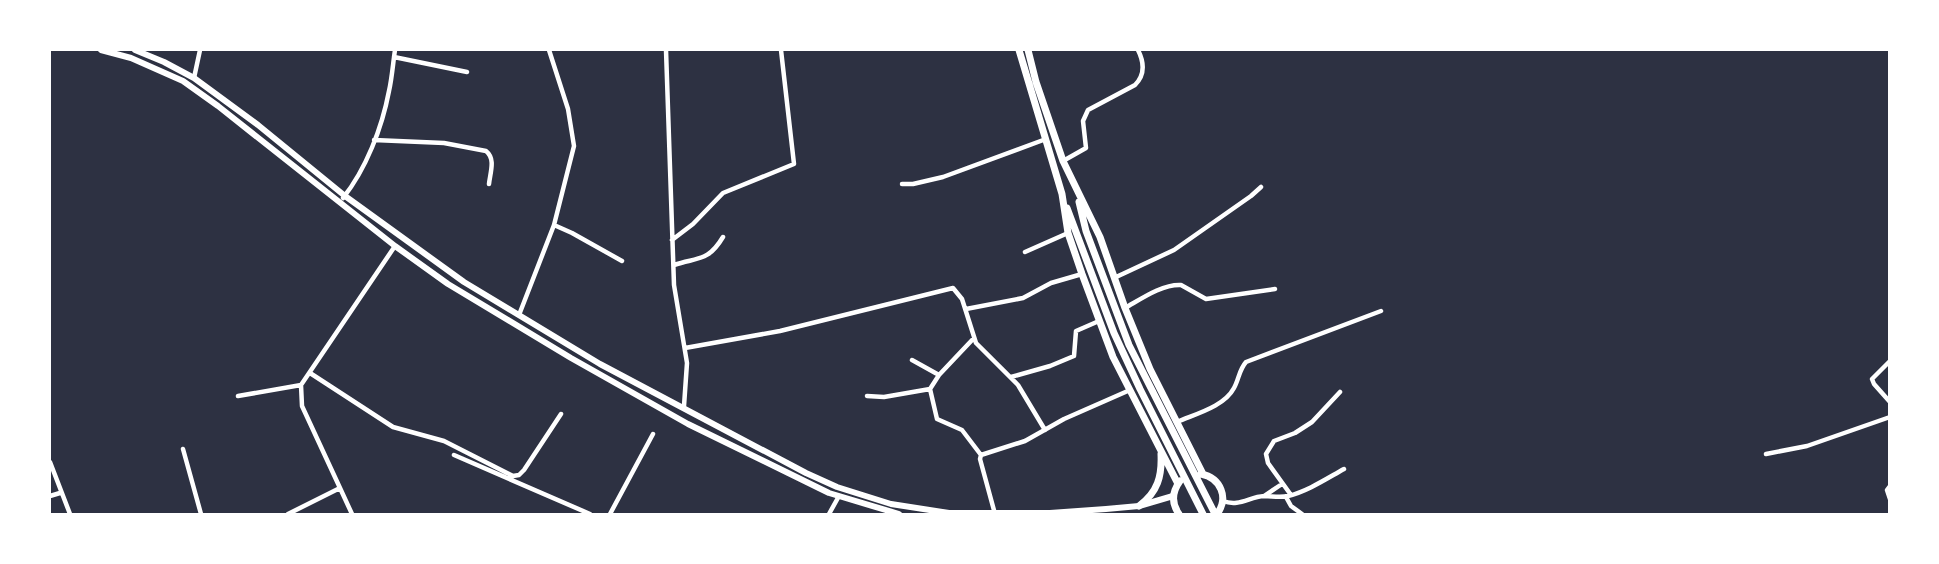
<svg xmlns="http://www.w3.org/2000/svg" width="1939" height="564" font-family="'IBM Plex Sans',sans-serif">
  <style>
    .lines { fill: none; stroke-linecap: round; stroke-linejoin: round }
    .minor { stroke: #fff; stroke-width: 4.5 }
    .secondary { stroke: #fff; stroke-width: 6 }
    .primary { stroke: #fff; stroke-width: 7 }
  </style>
  <rect width="100%" height="100%" fill="#2d3142"/>
  <g class="lines">
    <path class="minor" d="M 666,50 L 674,285 L 687,363 L 684,406
      M 394,57 L 467,72
      M 194,78 L 200,50
      M 374,140 L 444,143 L 486,151 C 496,159 490,173 489,184
      M 1063,161 L 1086,148 L 1083,121 L 1088,110 L 1135,85 C 1145,75 1144,62 1138,50
      M 902,184 L 913,184 L 943,177 L 1046,139
      M 343,198 C 366,169 382,128 389,91 C 392,78 393,63 395,50
      M 554,225 L 572,233 L 622,261
      M 672,240 L 693,224 L 723,193 L 794,164 L 781,50
      M 1025,252 L 1068,233
      M 674,265 C 698,257 708,262 723,237
      M 1114,278 L 1174,250 L 1251,196 L 1261,187
      M 1125,308 C 1141,299 1162,284 1181,285 L 1206,299 L 1275,289
      M 966,309 L 1023,298 L 1051,283 L 1082,274
      M 519,315 L 554,225 L 574,146 L 568,109 L 549,50
      M 974,338 L 939,375 L 930,389 L 937,419 L 962,430 L 981,455 L 980,459 L 995,514
      M 685,348 L 780,331 L 953,288 L 962,299 L 976,343 L 1018,385 L 1045,430
      M 912,360 L 939,375
      M 1890,361 L 1872,379 L 1874,384 L 1890,402
      M 310,373 L 393,427 L 444,441 L 513,476 L 519,475 L 524,470 L 561,414
      M 1011,377 L 1050,366 L 1074,356 L 1076,331 L 1099,321
      M 238,396 L 301,385
      M 867,396 L 884,397 L 930,389
      M 1177,422 C 1195,414 1224,407 1234,388 C 1239,379 1239,370 1246,362 L 1381,311
      M 183,449 L 201,514
      M 1766,454 L 1807,446 L 1890,417
      M 454,455 L 590,514
      M 981,455 L 1025,441 L 1064,419 L 1130,390
      M 50,462 L 70,514
      M 1890,486 L 1887,490 L 1890,499
      M 340,488 L 352,514
      M 1291,495 L 1268,463 L 1266,454 L 1274,441 L 1295,433 L 1312,422 L 1340,392
      M 50,496 L 60,493
      M 1264,496 L 1282,484
      M 1286,497 L 1291,506 L 1302,514
      M 1223,501 C 1239,507 1249,497 1264,496 C 1272,496 1280,498 1288,496 C 1308,491 1326,479 1344,469
      M 288,514 L 340,488 L 302,406 L 301,385 L 395,246
      M 610,514 L 653,434
      M 829,514 L 839,496"/>
    <path class="secondary" d="M 101,50 L 131,58 L 183,81 L 218,106 L 395,246 L 448,284 L 571,358 L 688,424 L 829,493 L 899,514
      M 135,50 L 164,62 L 194,78 L 258,125 L 345,196 L 464,282 L 600,364 L 806,473 L 837,487 L 891,504 L 949,513 L 1050,513 L 1106,509 L 1139,506 L 1173,496"/>
    <path class="primary" d="M 1019,50 L 1062,194 L 1068,233 L 1082,274 L 1113,357 L 1178,484
      M 1028,50 L 1036,82 L 1063,161 L 1100,237 L 1125,308 L 1150,369 L 1203,474
      M 1079,202 L 1086,231 L 1129,345 L 1215,514
      M 1067,208 L 1114,333 L 1140,389 L 1203,514
      M 1201,474 C 1221,478 1229,498 1217,514
      M 1139,506 C 1158,492 1162,476 1161,454
      M 1179,514 C 1171,503 1172,492 1180,481"/>
  </g>
  <rect width="1939" height="564" fill="none" stroke="#ffffff" stroke-width="102"/>
</svg>
